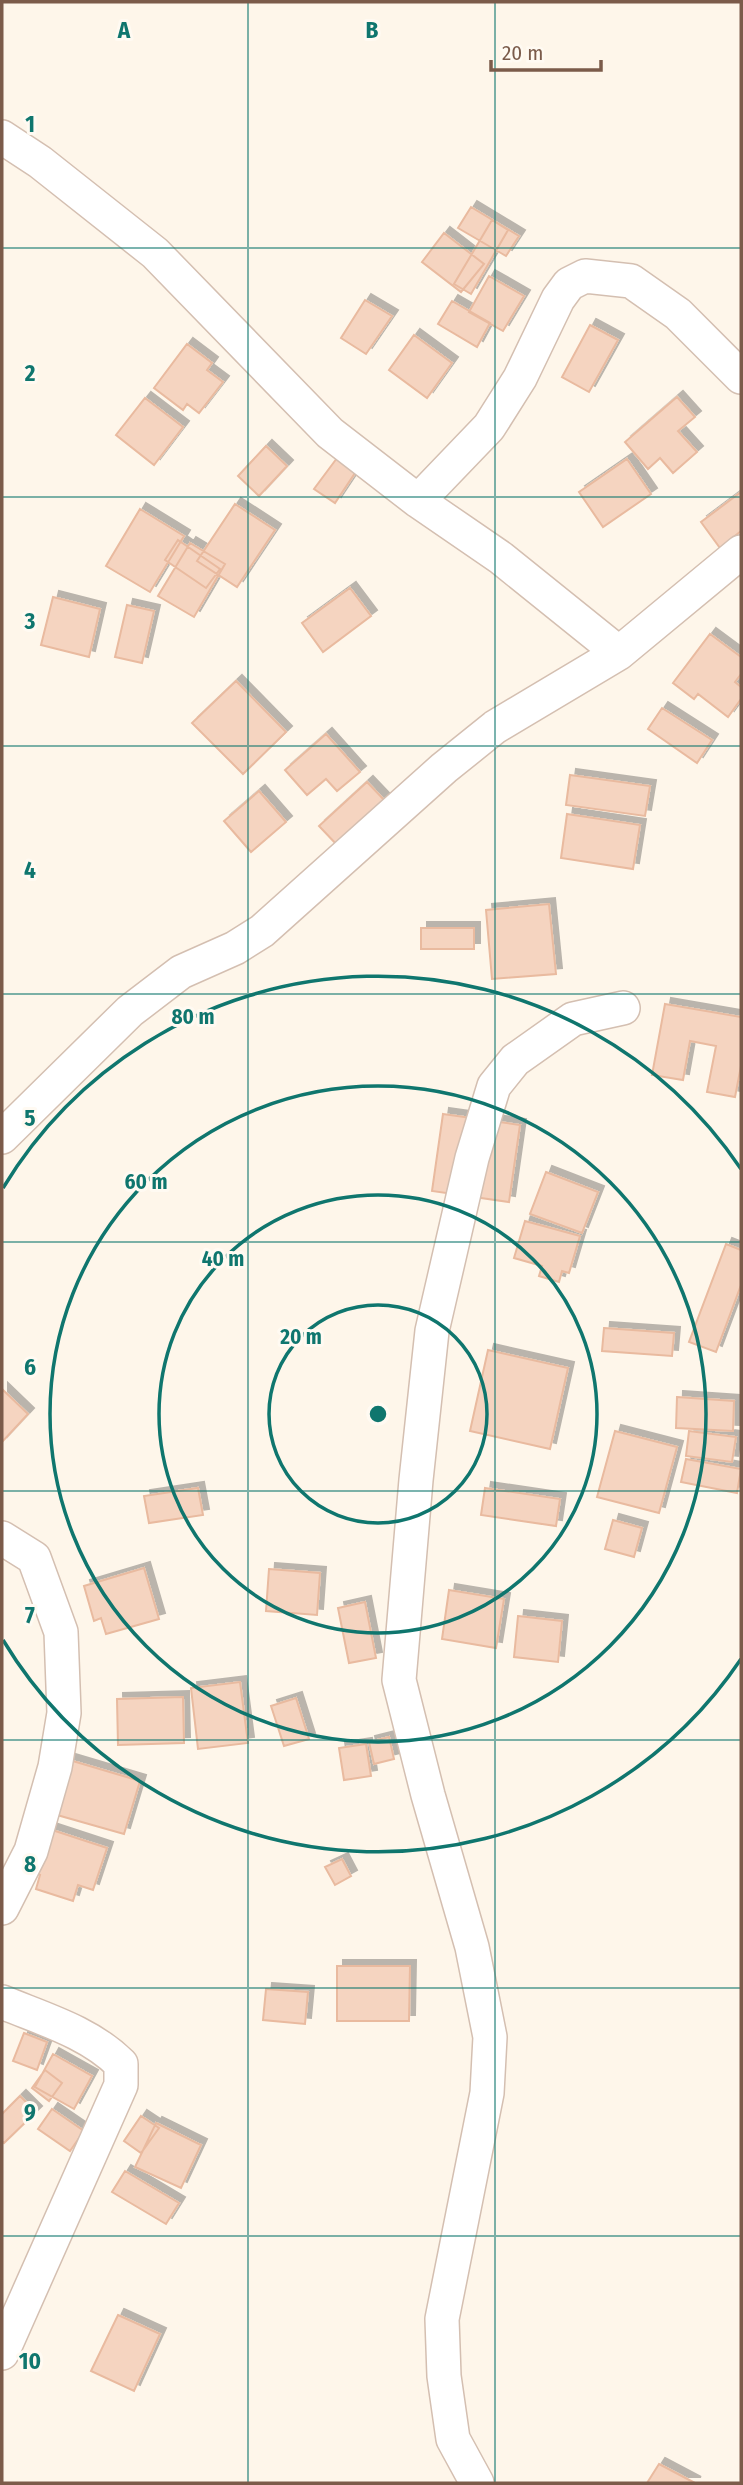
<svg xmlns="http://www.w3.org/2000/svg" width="743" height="2485" font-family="'Fira Sans Condensed',sans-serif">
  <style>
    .building { fill: #f5d4c0; stroke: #e9ba9f; stroke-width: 2; filter: url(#shadow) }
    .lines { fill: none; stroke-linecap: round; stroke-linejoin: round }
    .street-casing { stroke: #d4bfb1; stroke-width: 36 }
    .street { stroke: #fff; stroke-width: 33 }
    .grid { fill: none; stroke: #0f766e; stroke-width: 2; stroke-opacity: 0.55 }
    .ring { fill: none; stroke: #0f766e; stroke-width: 3.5 }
    .grid-label { font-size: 23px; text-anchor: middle; font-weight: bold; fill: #0f766e; stroke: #fffaf2; stroke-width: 6; stroke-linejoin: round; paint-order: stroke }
    .centre { fill: #0f766e; stroke: #fffaf2; stroke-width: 3.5 }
    .ring-label { font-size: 21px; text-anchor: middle; font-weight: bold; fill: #0f766e; stroke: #fffaf2; stroke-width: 6; stroke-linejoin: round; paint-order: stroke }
  </style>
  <defs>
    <filter id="shadow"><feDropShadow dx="6" dy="-6" stdDeviation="0" flood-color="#0004"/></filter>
  </defs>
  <rect width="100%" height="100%" fill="#fef6ea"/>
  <path class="building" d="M 471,207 L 519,236 L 506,256 L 458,228 Z
    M 492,220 L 508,230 L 471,294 L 454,284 Z
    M 444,233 L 484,264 L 461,292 L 422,262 Z
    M 489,276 L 524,296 L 503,331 L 469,312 Z
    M 365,300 L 392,316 L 366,354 L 341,338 Z
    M 452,301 L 490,323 L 477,347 L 438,324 Z
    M 590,325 L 618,340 L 589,392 L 562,377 Z
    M 414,335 L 452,363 L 427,398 L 389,370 Z
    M 187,344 L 212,363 L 207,370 L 223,382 L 199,413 L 187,404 L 183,410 L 154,388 Z
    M 677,397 L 695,417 L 678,431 L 697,452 L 673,473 L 660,458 L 648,469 L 625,442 Z
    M 145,398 L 183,427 L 154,465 L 116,435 Z
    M 266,446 L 287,466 L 259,496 L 238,476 Z
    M 340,454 L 359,467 L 335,503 L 314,489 Z
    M 627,459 L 651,494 L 603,527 L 579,492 Z
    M 741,492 L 741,531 L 720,548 L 701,522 Z
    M 235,504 L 275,530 L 237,587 L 197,561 Z
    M 140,509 L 184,536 L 150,592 L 106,566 Z
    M 178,540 L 220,569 L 206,588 L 165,560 Z
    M 190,543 L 225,564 L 194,617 L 158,596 Z
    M 350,588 L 371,616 L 323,652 L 302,623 Z
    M 53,597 L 100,609 L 89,657 L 41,645 Z
    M 127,605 L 154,611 L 142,663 L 115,657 Z
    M 710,634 L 741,657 L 741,674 L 735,682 L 741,687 L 741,699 L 728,717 L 698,694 L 694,699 L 673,683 Z
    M 236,681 L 286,732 L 243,774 L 192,723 Z
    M 662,708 L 712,740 L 697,763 L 648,729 Z
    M 326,734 L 360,772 L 337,791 L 326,779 L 307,795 L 285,770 Z
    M 570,775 L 650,786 L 645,816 L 566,805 Z
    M 367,782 L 387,803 L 339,847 L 319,826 Z
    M 259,791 L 286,822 L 251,852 L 224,821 Z
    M 567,814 L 640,825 L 633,869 L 561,858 Z
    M 549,904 L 556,974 L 492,979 L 486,910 Z
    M 421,928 L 474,928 L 474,949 L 421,949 Z
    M 665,1004 L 741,1017 L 741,1066 L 735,1097 L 707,1092 L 716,1046 L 690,1041 L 683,1080 L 652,1075 Z
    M 443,1114 L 520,1125 L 509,1202 L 432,1191 Z
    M 546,1172 L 598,1192 L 582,1233 L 530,1214 Z
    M 525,1221 L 580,1236 L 569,1273 L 562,1271 L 559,1282 L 539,1276 L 542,1266 L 514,1258 Z
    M 726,1244 L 741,1250 L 741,1285 L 716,1352 L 689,1342 Z
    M 604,1328 L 674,1333 L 672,1356 L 602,1351 Z
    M 488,1350 L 568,1368 L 550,1449 L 470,1431 Z
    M 2,1389 L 28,1414 L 2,1442 Z
    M 677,1397 L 734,1401 L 733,1431 L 676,1428 Z
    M 615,1431 L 677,1447 L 659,1513 L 597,1497 Z
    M 689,1431 L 736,1437 L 732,1462 L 686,1456 Z
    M 686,1459 L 741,1469 L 737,1493 L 681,1482 Z
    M 198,1488 L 203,1515 L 149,1523 L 144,1496 Z
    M 485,1488 L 560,1499 L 556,1526 L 481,1515 Z
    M 613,1520 L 642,1528 L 634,1557 L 605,1549 Z
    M 144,1568 L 159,1619 L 106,1634 L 101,1618 L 94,1621 L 84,1586 Z
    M 269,1569 L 320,1573 L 317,1615 L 266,1611 Z
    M 449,1590 L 504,1599 L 496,1648 L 442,1639 Z
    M 365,1602 L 376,1658 L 349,1663 L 338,1608 Z
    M 518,1616 L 562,1621 L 558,1662 L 514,1657 Z
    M 240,1682 L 248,1743 L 198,1749 L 191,1688 Z
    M 183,1697 L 184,1743 L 118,1745 L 117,1699 Z
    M 296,1698 L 309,1739 L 284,1746 L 271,1706 Z
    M 389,1737 L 394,1759 L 374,1764 L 369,1742 Z
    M 366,1744 L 371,1776 L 344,1780 L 339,1748 Z
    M 66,1759 L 140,1781 L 124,1834 L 50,1813 Z
    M 40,1826 L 107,1848 L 93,1890 L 78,1885 L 73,1901 L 36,1889 L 40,1875 L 26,1870 Z
    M 342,1859 L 351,1876 L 335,1885 L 325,1867 Z
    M 337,1966 L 410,1966 L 409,2021 L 337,2021 Z
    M 266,1989 L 308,1992 L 305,2024 L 263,2020 Z
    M 24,2033 L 47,2042 L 37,2070 L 13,2061 Z
    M 53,2054 L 92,2076 L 74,2109 L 35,2087 Z
    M 45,2070 L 62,2083 L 49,2101 L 32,2088 Z
    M 20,2096 L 36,2112 L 4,2143 L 2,2141 L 2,2114 Z
    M 52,2109 L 84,2131 L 70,2151 L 38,2129 Z
    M 141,2116 L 159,2128 L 141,2153 L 124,2141 Z
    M 156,2123 L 201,2145 L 181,2188 L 135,2167 Z
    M 125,2171 L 179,2203 L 166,2224 L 112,2192 Z
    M 118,2315 L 160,2334 L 134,2391 L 91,2371 Z
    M 659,2464 L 695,2483 L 647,2483 Z"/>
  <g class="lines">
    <defs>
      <path id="street" d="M 2,137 L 40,162 L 155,253 L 330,433 L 418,501 L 501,558 L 619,653
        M 418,501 L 489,427 L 520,378 L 558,299 L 569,284 L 585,276 L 631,281 L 678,314 L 741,377
        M 2,1137 L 130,1011 L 181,972 L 235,948 L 262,931 L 444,768 L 495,727 L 619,653 L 741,552
        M 2,1538 L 34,1558 L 61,1632 L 64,1713 L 55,1767 L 31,1851 L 2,1908
        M 2,2002 C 43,2019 89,2032 121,2064 L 121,2085 L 2,2353
        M 477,2483 L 453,2439 L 444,2376 L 442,2319 L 487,2093 L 490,2037 L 472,1947 L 428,1795 L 399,1680 L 416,1480 L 432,1331 L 472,1158 L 494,1086 L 515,1060 L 573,1019 L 623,1008"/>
    </defs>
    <use href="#street" class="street-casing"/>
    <use href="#street" class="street"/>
  </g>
  <path class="grid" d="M 248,2 L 248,2483M 495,2 L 495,2483M 2,248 L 741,248M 2,497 L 741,497M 2,746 L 741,746M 2,994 L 741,994M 2,1242 L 741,1242M 2,1491 L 741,1491M 2,1740 L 741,1740M 2,1988 L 741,1988M 2,2236 L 741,2236"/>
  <g class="ring">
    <circle cx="378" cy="1414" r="109"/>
    <circle cx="378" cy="1414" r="219"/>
    <circle cx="378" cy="1414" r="328"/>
    <path d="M741 1659A438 438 0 0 1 3 1640M3 1188A438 438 0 0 1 741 1169"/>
  </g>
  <g class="grid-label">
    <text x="124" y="38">A</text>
    <text x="372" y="38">B</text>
    <text x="30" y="132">1</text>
    <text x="30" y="381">2</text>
    <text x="30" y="629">3</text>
    <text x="30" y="878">4</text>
    <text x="30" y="1126">5</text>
    <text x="30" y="1375">6</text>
    <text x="30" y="1623">7</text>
    <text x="30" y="1872">8</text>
    <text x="30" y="2120">9</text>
    <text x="30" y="2369">10</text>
  </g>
  <circle cx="378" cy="1414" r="10" class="centre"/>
  <g class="ring-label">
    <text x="193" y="1024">80 m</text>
    <text x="146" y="1189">60 m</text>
    <text x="223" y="1266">40 m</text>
    <text x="301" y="1344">20 m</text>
  </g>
  <rect width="743" height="2485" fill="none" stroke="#7b5b4a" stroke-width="7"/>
  <path d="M491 60v10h110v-10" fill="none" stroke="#7b5b4a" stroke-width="3.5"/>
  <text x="502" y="60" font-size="21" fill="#7b5b4a" stroke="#fffaf2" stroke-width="5" paint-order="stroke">20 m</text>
</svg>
